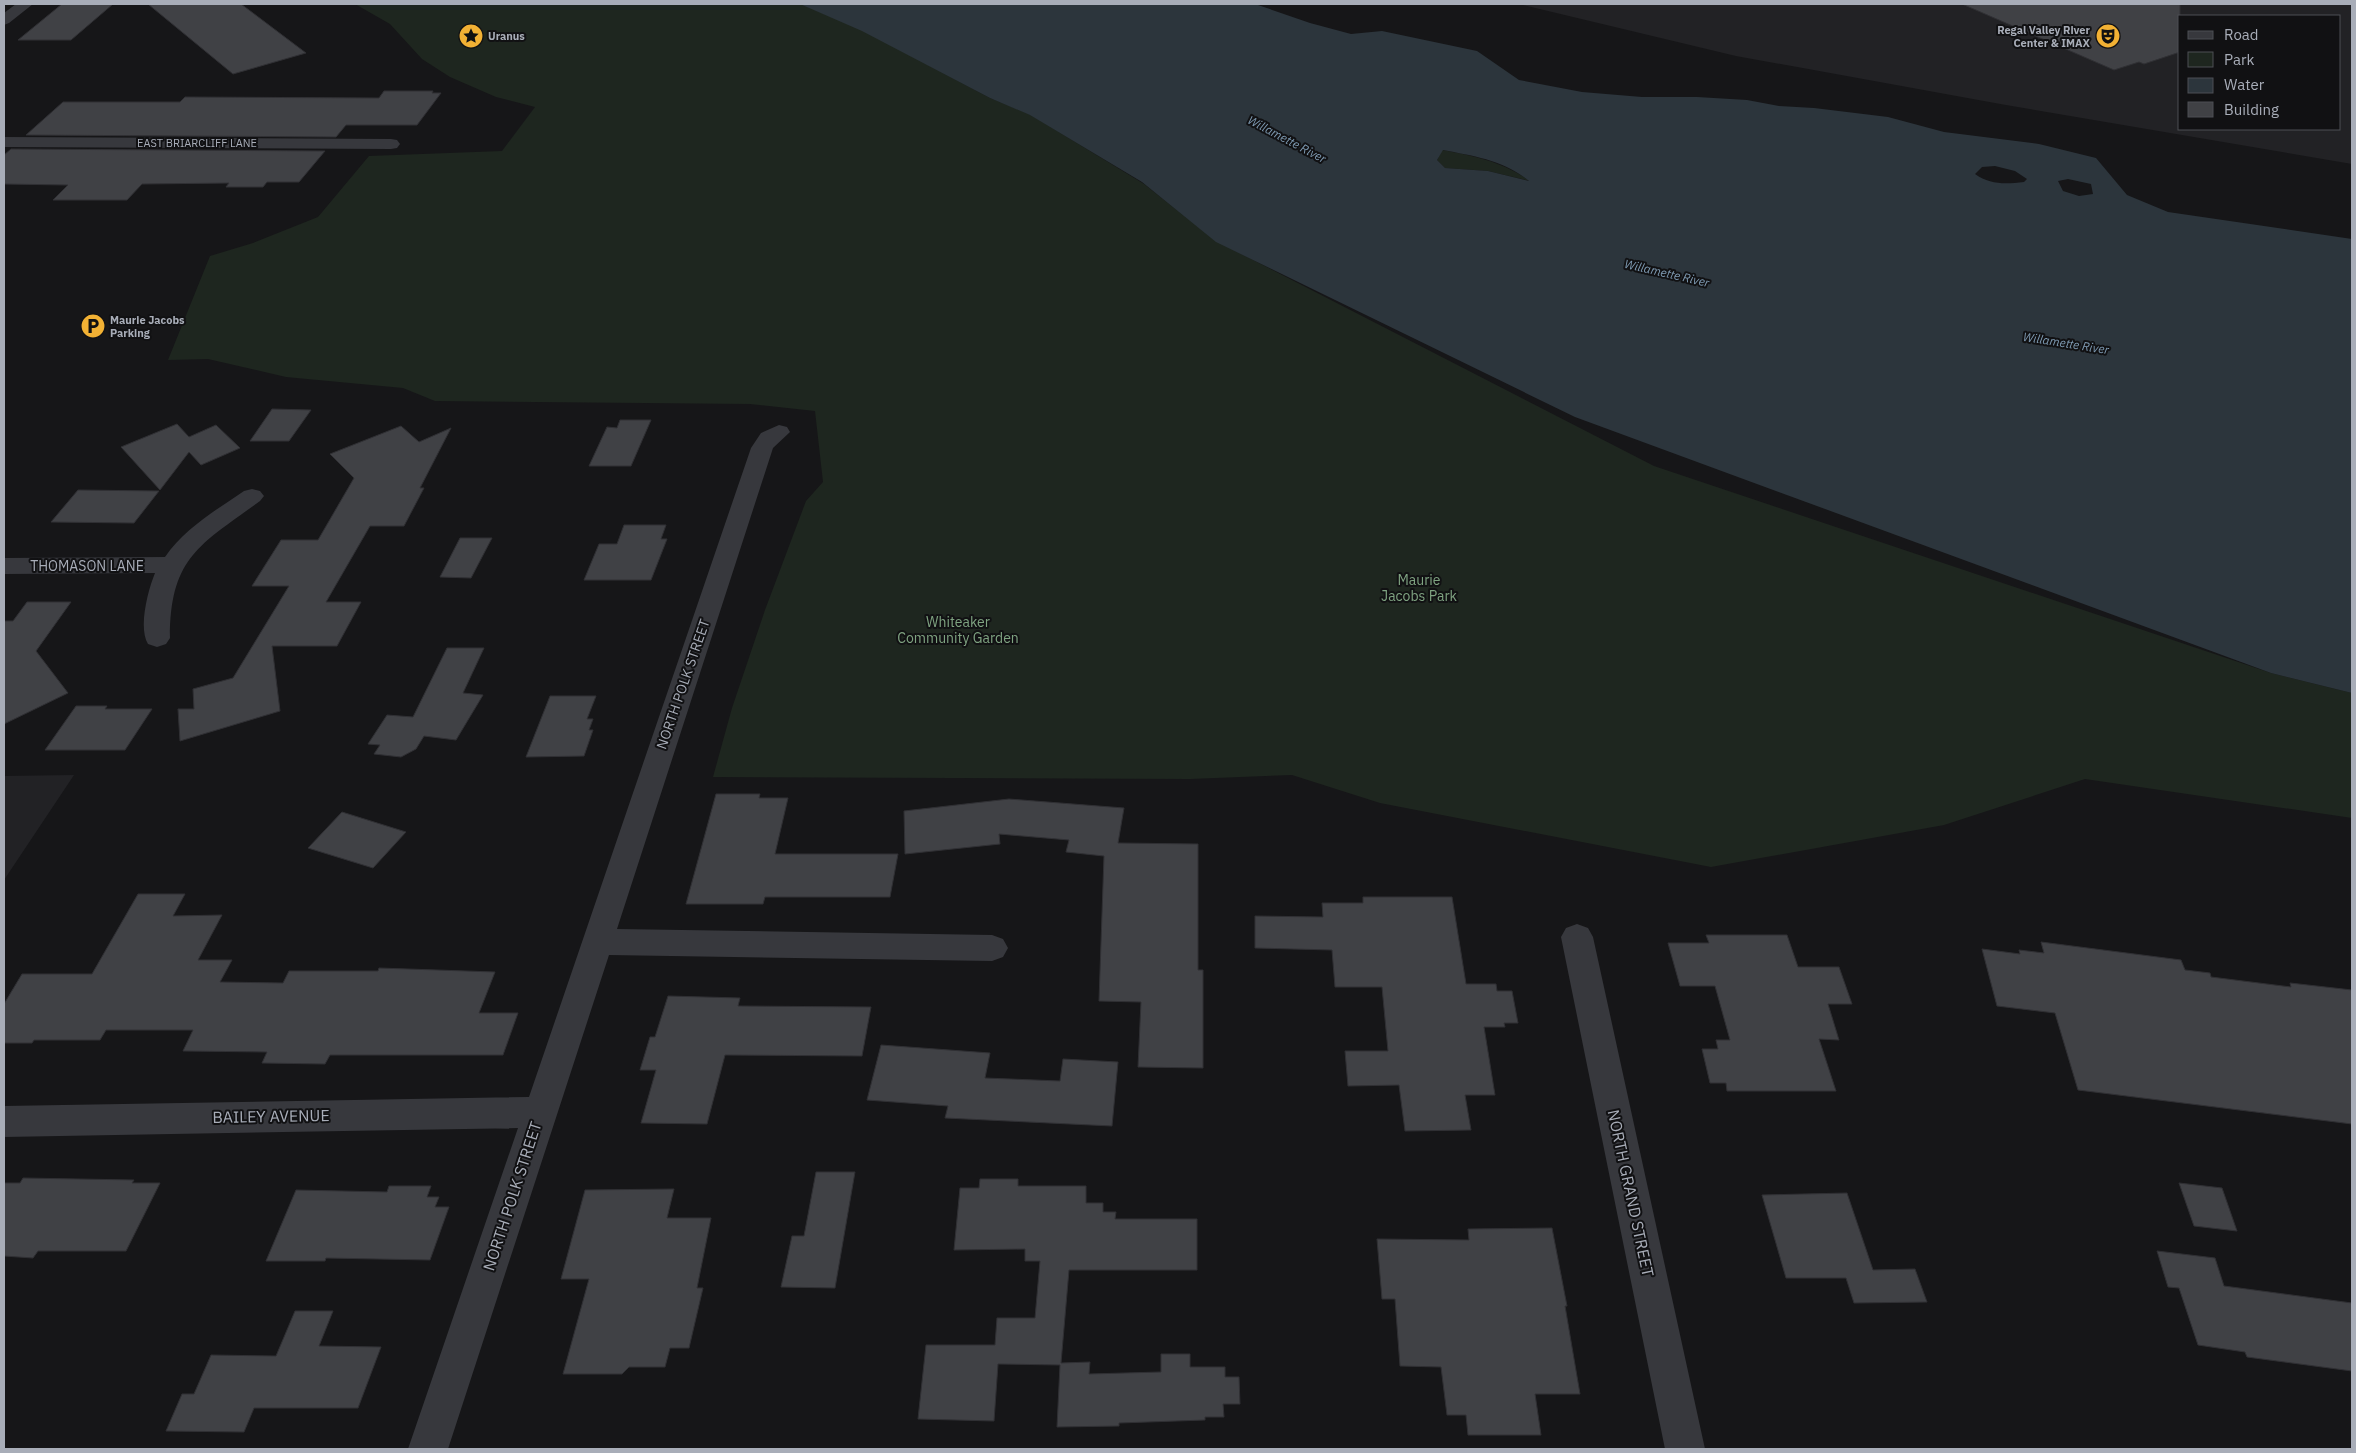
<svg xmlns="http://www.w3.org/2000/svg" width="2356" height="1453" font-family="'IBM Plex Sans',sans-serif">
  <style>
    .built { fill: #222225; fill-rule: evenodd }
    .green { fill: #1e261f }
    .water { fill: #2c353c; fill-rule: evenodd }
    .building { fill: #404145; stroke: #303034 }
    .lines { fill: none; stroke-linecap: round; stroke-linejoin: round }
    .minor { fill: #37383d; fill-rule: evenodd }
    .labels { text-anchor: middle; dominant-baseline: central; stroke-width: 4; stroke-linejoin: round; paint-order: stroke }
    .far-poi-label { font-size: 11px; font-weight: bold; fill: #a8adb8; stroke: #111113; text-anchor: start }
    .far-street-label { font-size: 11px; fill: #a8adb8; stroke: #111113 }
    .far-water-label { font-size: 12px; font-style: italic; fill: #7f9bb3; stroke: #111113 }
    .street-label { font-size: 14px; fill: #a8adb8; stroke: #111113 }
    .park-label { font-size: 14px; fill: #7fa381; stroke: #111113 }
    .near-street-label { font-size: 16px; fill: #a8adb8; stroke: #111113 }
  </style>
  <rect width="100%" height="100%" fill="#161618"/>
  <path class="built" d="M 1519,4 L 2352,4 L 2352,164 L 2006,105 L 1736,56 ZM 2180,16 L 2340,16 L 2340,129 L 2180,129 Z
    M 74,775 L 4,880 L 4,776 Z"/>
  <path class="green" d="M 355,4 L 801,4 L 862,30 L 990,98 L 1031,115 L 1144,184 L 1216,241 L 1654,466 L 2271,673 L 2352,693 L 2352,818 L 2085,779 L 1944,825 L 1711,867 L 1380,803 L 1292,775 L 1190,779 L 713,777 L 732,708 L 765,610 L 806,501 L 823,482 L 815,411 L 750,404 L 435,401 L 403,388 L 286,377 L 208,359 L 168,360 L 210,256 L 253,243 L 318,217 L 369,156 L 502,151 L 535,107 L 496,97 L 450,77 L 422,59 L 390,24 Z
    M 1442,150 C 1475,156 1503,162 1530,181 L 1488,171 L 1445,168 L 1437,160 Z"/>
  <path class="water" d="M 800,4 L 1255,4 L 1310,23 L 1351,34 L 1382,31 L 1477,51 L 1519,80 L 1582,92 L 1642,97 L 1697,97 L 1747,100 L 1779,106 L 1814,108 L 1888,117 L 1944,132 L 2039,144 L 2096,158 L 2127,195 L 2168,212 L 2352,239 L 2352,693 L 2271,673 L 1575,417 L 1216,242 L 1142,182 L 1030,115 L 990,98 L 862,31 ZM 1443,150 C 1473,156 1504,160 1529,181 L 1488,171 L 1445,168 L 1437,160 ZM 1995,166 L 2015,171 L 2027,179 L 2024,182 C 2006,184 1990,185 1975,174 L 1982,167 ZM 2068,179 L 2091,184 L 2093,194 L 2079,196 L 2063,191 L 2058,181 Z"/>
  <path class="building" d="M 62,4 L 113,4 L 71,40 L 18,40 Z
    M 148,4 L 241,4 L 306,53 L 233,74 Z
    M 1962,4 L 2180,4 L 2180,52 L 2144,64 L 2139,62 L 2114,70 Z
    M 384,91 L 433,91 L 432,93 L 441,93 L 417,125 L 346,125 L 336,137 L 26,135 L 63,102 L 180,102 L 185,97 L 379,98 Z
    M 11,149 L 325,151 L 299,182 L 267,182 L 263,187 L 226,187 L 229,183 L 142,184 L 127,200 L 53,200 L 68,185 L 4,184 L 4,155 Z
    M 272,409 L 311,410 L 289,441 L 250,441 Z
    M 620,420 L 651,420 L 631,466 L 589,466 L 607,427 L 617,428 Z
    M 177,424 L 189,437 L 216,425 L 240,448 L 201,465 L 189,452 L 160,490 L 121,447 Z
    M 401,426 L 419,442 L 451,428 L 420,488 L 424,488 L 404,526 L 370,526 L 326,602 L 361,602 L 337,646 L 272,646 L 280,711 L 180,741 L 178,709 L 194,709 L 193,689 L 233,678 L 289,586 L 252,586 L 281,540 L 318,540 L 354,478 L 330,454 Z
    M 78,490 L 159,491 L 134,523 L 51,522 Z
    M 624,525 L 666,525 L 661,539 L 667,539 L 651,580 L 584,580 L 599,544 L 617,544 Z
    M 460,538 L 492,538 L 471,578 L 440,577 Z
    M 27,602 L 71,602 L 36,651 L 68,693 L 4,724 L 4,621 L 13,621 Z
    M 447,648 L 484,648 L 463,693 L 483,695 L 456,740 L 424,736 L 416,749 L 401,757 L 374,754 L 380,745 L 368,744 L 387,715 L 413,717 Z
    M 550,696 L 596,696 L 587,719 L 593,719 L 589,730 L 593,730 L 584,756 L 526,757 Z
    M 76,706 L 107,706 L 105,709 L 152,709 L 125,750 L 45,750 Z
    M 716,794 L 760,794 L 759,798 L 788,798 L 775,854 L 898,854 L 890,897 L 765,897 L 763,904 L 686,904 Z
    M 1009,799 L 1124,808 L 1118,843 L 1198,844 L 1198,970 L 1203,970 L 1203,1068 L 1138,1067 L 1141,1002 L 1099,1001 L 1104,856 L 1066,852 L 1069,840 L 999,834 L 1000,844 L 905,854 L 904,811 Z
    M 342,812 L 406,832 L 373,868 L 308,848 Z
    M 138,894 L 185,894 L 173,916 L 222,915 L 198,960 L 232,960 L 220,982 L 283,983 L 289,971 L 378,971 L 379,968 L 495,972 L 479,1013 L 518,1013 L 503,1055 L 330,1055 L 325,1064 L 262,1063 L 267,1052 L 183,1051 L 193,1030 L 106,1030 L 100,1040 L 34,1040 L 32,1043 L 4,1043 L 4,1004 L 22,974 L 92,974 Z
    M 1363,897 L 1452,897 L 1466,984 L 1496,984 L 1497,991 L 1512,991 L 1518,1023 L 1504,1023 L 1505,1027 L 1484,1027 L 1495,1095 L 1465,1095 L 1471,1130 L 1405,1131 L 1399,1085 L 1348,1086 L 1345,1051 L 1388,1051 L 1382,987 L 1335,987 L 1332,950 L 1255,948 L 1255,916 L 1323,917 L 1322,903 L 1363,903 Z
    M 1706,935 L 1787,935 L 1798,967 L 1839,967 L 1852,1004 L 1828,1004 L 1839,1040 L 1819,1039 L 1836,1091 L 1727,1091 L 1726,1083 L 1710,1083 L 1702,1049 L 1718,1049 L 1716,1040 L 1730,1040 L 1715,986 L 1680,986 L 1668,943 L 1709,943 Z
    M 2041,942 L 2181,960 L 2185,970 L 2210,973 L 2211,977 L 2291,987 L 2290,983 L 2352,990 L 2352,1124 L 2078,1090 L 2055,1013 L 1997,1006 L 1982,949 L 2020,954 L 2019,950 L 2044,953 Z
    M 668,996 L 740,998 L 738,1006 L 871,1007 L 862,1056 L 725,1055 L 707,1124 L 641,1123 L 656,1070 L 640,1070 L 650,1037 L 655,1037 Z
    M 881,1045 L 990,1053 L 985,1078 L 1060,1081 L 1063,1059 L 1118,1062 L 1112,1126 L 945,1118 L 948,1106 L 867,1100 Z
    M 816,1172 L 855,1172 L 835,1288 L 781,1287 L 792,1236 L 804,1236 Z
    M 23,1178 L 134,1180 L 132,1183 L 160,1183 L 126,1251 L 38,1251 L 33,1258 L 4,1256 L 4,1183 L 20,1183 Z
    M 980,1179 L 1018,1179 L 1018,1186 L 1086,1186 L 1086,1203 L 1103,1203 L 1103,1212 L 1116,1212 L 1115,1219 L 1197,1219 L 1197,1270 L 1069,1270 L 1061,1363 L 1090,1362 L 1089,1374 L 1161,1372 L 1161,1354 L 1190,1354 L 1190,1367 L 1225,1367 L 1225,1377 L 1239,1377 L 1240,1404 L 1223,1404 L 1224,1417 L 1205,1417 L 1205,1420 L 1119,1423 L 1119,1426 L 1057,1427 L 1060,1365 L 998,1364 L 994,1421 L 918,1419 L 926,1345 L 995,1345 L 997,1318 L 1035,1318 L 1040,1261 L 1025,1261 L 1025,1249 L 954,1250 L 960,1188 L 979,1188 Z
    M 2179,1183 L 2222,1188 L 2237,1231 L 2194,1226 Z
    M 389,1186 L 431,1186 L 427,1197 L 439,1197 L 435,1207 L 449,1207 L 430,1260 L 326,1258 L 325,1261 L 266,1261 L 296,1190 L 387,1192 Z
    M 674,1189 L 667,1218 L 711,1218 L 697,1288 L 703,1288 L 689,1348 L 670,1348 L 665,1367 L 629,1367 L 622,1374 L 563,1374 L 589,1279 L 561,1279 L 585,1190 Z
    M 1847,1193 L 1873,1270 L 1915,1269 L 1927,1302 L 1854,1303 L 1846,1278 L 1786,1278 L 1762,1195 Z
    M 1552,1228 L 1567,1306 L 1565,1306 L 1580,1394 L 1535,1394 L 1541,1435 L 1468,1435 L 1466,1415 L 1447,1415 L 1441,1367 L 1400,1366 L 1395,1299 L 1382,1299 L 1377,1239 L 1469,1240 L 1468,1229 Z
    M 2157,1251 L 2215,1258 L 2224,1286 L 2352,1303 L 2352,1371 L 2247,1357 L 2245,1352 L 2198,1345 L 2179,1288 L 2168,1287 Z
    M 295,1311 L 333,1311 L 319,1346 L 381,1347 L 358,1408 L 254,1408 L 244,1432 L 166,1431 L 182,1394 L 194,1394 L 211,1355 L 276,1356 Z"/>
  <g class="lines">
    <path class="minor" d="M 16,4 L 33,4 L 9,23 L 4,25 L 4,13 Z
      M 4,137 L 391,139 L 397,140 L 400,144 L 397,148 L 391,149 L 4,147 Z
      M 779,425 L 787,427 L 790,432 L 773,448 L 617,929 L 992,935 L 1003,939 L 1008,948 L 1003,957 L 992,961 L 609,955 L 448,1449 L 408,1449 L 518,1128 L 4,1137 L 4,1106 L 529,1097 L 751,448 L 761,433 Z
      M 252,489 L 260,491 L 264,496 L 260,501 C 200,545 170,557 170,638 L 166,644 L 157,647 L 148,644 C 138,628 148,590 155,573 L 4,574 L 4,558 L 165,557 C 184,529 216,510 244,491 Z
      M 1577,924 L 1588,928 L 1593,937 L 1705,1449 L 1665,1449 L 1561,937 L 1566,928 Z"/>
  </g>
  <defs>
    <symbol id="sight-disc" viewBox="-11 -11 22 22"><circle r="9.5" fill="#f2b134" stroke="#111113"/><path d="M0-6L1.8-2.2L6-1.7L2.9 1.2L3.7 5.4L0 3.3L-3.7 5.4L-2.9 1.2L-6-1.7L-1.8-2.2Z" fill="#111"/></symbol>
    <symbol id="theatre-disc" viewBox="-11 -11 22 22"><circle r="9.5" fill="#f2b134" stroke="#111113"/><path d="M-5-5.5Q0-4 5-5.5V0Q5 5 0 6Q-5 5-5 0ZM-3.3-2.5H-1v1.5H-3.3ZM1-2.5H3.3v1.5H1ZM-2.8 1Q0 5.5 2.8 1Z" fill="#111"/></symbol>
    <symbol id="parking-disc" viewBox="-11 -11 22 22"><circle r="9.5" fill="#f2b134" stroke="#111113"/><path d="M-3.5-5.5H1a3.5 3.5 0 0 1 0 7H-1V5.5H-3.5ZM-1-3.4V-.6H.8a1.4 1.4 0 0 0 0-2.8Z" fill="#111"/></symbol>
  </defs>
  <g fill-rule="evenodd">
    <use href="#sight-disc" x="457" y="22" width="28" height="28"/>
    <use href="#theatre-disc" x="2094" y="22" width="28" height="28"/>
    <use href="#parking-disc" x="79" y="312" width="28" height="28"/>
  </g>
  <g class="labels">
    <g class="far-poi-label">
      <text x="2090" y="30" text-anchor="end">Regal Valley River<tspan x="2090" dy="13">Center &amp; IMAX</tspan></text>
      <text x="488" y="36">Uranus</text>
      <text x="110" y="320">Maurie Jacobs<tspan x="110" dy="13">Parking</tspan></text>
    </g>
    <g class="far-street-label">
      <text x="197" y="143">EAST BRIARCLIFF LANE</text>
    </g>
    <g class="far-water-label">
      <text transform="translate(1287 139) rotate(28)">Willamette River</text>
      <text transform="translate(1667 273) rotate(13)">Willamette River</text>
      <text transform="translate(2066 343) rotate(9)">Willamette River</text>
    </g>
    <g class="street-label">
      <text x="87" y="566">THOMASON LANE</text>
      <text transform="translate(683 684) rotate(-71)">NORTH POLK STREET</text>
    </g>
    <g class="park-label">
      <text x="1419" y="580">Maurie<tspan x="1419" dy="16">Jacobs Park</tspan></text>
      <text x="958" y="622">Whiteaker<tspan x="958" dy="16">Community Garden</tspan></text>
    </g>
    <g class="near-street-label">
      <text transform="translate(271 1116) rotate(-1)">BAILEY AVENUE</text>
      <text transform="translate(1631 1193) rotate(78)">NORTH GRAND STREET</text>
      <text transform="translate(512 1196) rotate(-72)">NORTH POLK STREET</text>
    </g>
  </g>
  <rect width="2356" height="1453" fill="none" stroke="#a8adb8" stroke-width="10"/>
  <rect x="2178" y="15" width="162" height="115" fill="#111113" stroke="#4d4f55"/>
  <rect x="2188" y="31" width="25" height="8" fill="#37383d" stroke="#4d4f55"/>
  <text x="2224" y="40" font-size="15" fill="#a8adb8">Road</text>
  <rect x="2188" y="52" width="25" height="15" fill="#1e261f" stroke="#4d4f55"/>
  <text x="2224" y="65" font-size="15" fill="#a8adb8">Park</text>
  <rect x="2188" y="78" width="25" height="15" fill="#2c353c" stroke="#4d4f55"/>
  <text x="2224" y="90" font-size="15" fill="#a8adb8">Water</text>
  <rect x="2188" y="102" width="25" height="15" fill="#404145" stroke="#4d4f55"/>
  <text x="2224" y="115" font-size="15" fill="#a8adb8">Building</text>
</svg>
